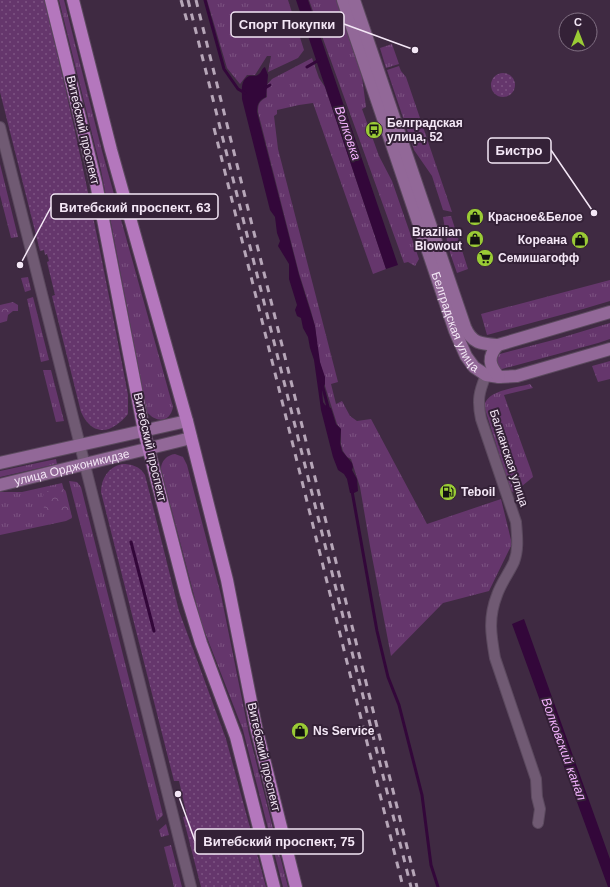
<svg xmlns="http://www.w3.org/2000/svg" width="610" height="887" font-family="Helvetica,sans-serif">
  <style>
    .grass { fill: url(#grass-tufts) }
    .forest { fill: url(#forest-crowns) }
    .park { fill: url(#park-dots) }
    .water { fill: #33073a }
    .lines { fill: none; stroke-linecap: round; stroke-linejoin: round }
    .stream { stroke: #33073a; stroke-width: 3 }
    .street-casing { stroke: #5b495e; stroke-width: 12 }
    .secondary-casing { stroke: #5b495e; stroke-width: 14 }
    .primary-casing { stroke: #5b495e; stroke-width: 14 }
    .street { stroke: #705a73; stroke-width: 10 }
    .secondary { stroke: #926898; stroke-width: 12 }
    .primary { stroke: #b477bd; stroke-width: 12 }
    .rail { stroke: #b6a6b8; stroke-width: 3; stroke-dasharray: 7 7; stroke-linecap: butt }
    .labels { text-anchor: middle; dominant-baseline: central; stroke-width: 4; stroke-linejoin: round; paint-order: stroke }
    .poi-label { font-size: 12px; font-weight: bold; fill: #f4e7f6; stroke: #342137; text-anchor: start }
    .street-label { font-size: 12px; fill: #f4e7f6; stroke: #342137 }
    .water-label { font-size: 13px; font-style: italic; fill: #f3b2fd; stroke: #342137 }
    .leader { fill: none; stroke: #f4e7f6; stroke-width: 1.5 }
    .callout-dot { fill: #f4e7f6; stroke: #342137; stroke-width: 1.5 }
    .callout { fill: #342137; stroke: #f4e7f6; stroke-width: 1.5 }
    .callout-label { font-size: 13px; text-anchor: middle; font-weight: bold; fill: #f4e7f6 }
  </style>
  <defs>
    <pattern id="grass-tufts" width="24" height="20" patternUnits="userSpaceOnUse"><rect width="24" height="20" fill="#65366c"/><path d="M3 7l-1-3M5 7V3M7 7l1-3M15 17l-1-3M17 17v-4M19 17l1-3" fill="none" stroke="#7c5382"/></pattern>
    <pattern id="forest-crowns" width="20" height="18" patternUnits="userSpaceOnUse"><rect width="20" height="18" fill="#65366c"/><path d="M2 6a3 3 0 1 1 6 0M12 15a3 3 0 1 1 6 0" fill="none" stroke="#7c5382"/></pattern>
    <pattern id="park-dots" width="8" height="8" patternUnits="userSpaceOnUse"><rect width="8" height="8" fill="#65366c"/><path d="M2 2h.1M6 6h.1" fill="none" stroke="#7c5382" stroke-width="1.8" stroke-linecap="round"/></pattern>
  </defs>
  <rect width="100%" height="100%" fill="#3f2a42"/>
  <path class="grass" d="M 59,0 L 64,0 L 102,151 L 173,407 C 170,423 156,423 147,412 L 101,170 Z
    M 207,0 L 288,0 L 304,50 L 298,58 L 268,72 L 271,56 L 267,56 L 255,75 L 247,75 L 240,84 L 227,68 Z
    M 309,0 L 336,0 L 362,77 L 366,107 L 362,109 L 379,156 L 392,181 L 419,259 L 415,266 L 408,262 L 404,263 Z
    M 392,44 L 399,64 L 386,68 L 380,48 Z
    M 312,58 L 319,78 L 325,87 L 386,269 L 373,274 L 313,103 L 299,105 L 277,110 L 277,114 L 274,116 L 278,149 L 338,382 L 331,384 L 336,404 L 342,401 L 350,416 L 357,421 L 371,419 L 427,524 L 501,499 L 512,544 L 489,591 L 443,603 L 391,656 L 370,546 L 360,487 L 351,459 L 347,457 L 343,451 L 341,444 L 341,429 L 337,424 L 325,386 L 325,378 L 322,371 L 318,354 L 315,326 L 311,311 L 299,273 L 258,112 C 258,104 259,101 267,97 L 266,86 L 272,79 Z
    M 399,66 L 401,71 L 406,77 L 452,212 L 443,210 L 432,176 L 414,150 L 387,70 Z
    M 0,164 L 18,237 L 11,238 L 0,195 Z
    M 451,216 L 468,269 L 457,273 L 448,247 L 443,217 Z
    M 28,277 L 31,290 L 25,292 L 21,278 Z
    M 610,280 L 610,301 L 583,309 L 487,335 L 481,314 Z
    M 33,297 L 49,360 L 41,362 L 27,299 Z
    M 610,323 L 610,339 L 598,343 L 502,369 L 499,369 L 493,360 L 496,355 L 557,339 Z
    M 610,361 L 610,379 L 598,382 L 592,366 Z
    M 43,370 L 51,370 L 64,421 L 56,422 Z
    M 530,384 L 533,388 L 504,395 L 532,473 L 533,477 L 516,491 L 511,492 L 484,406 C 487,390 516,388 530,384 Z
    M 175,454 L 183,457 L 187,465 L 221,595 L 249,734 L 288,887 L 283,887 L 243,730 L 201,622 L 161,469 C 161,461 167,455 175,454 Z
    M 56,459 L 57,464 L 0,477 L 0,471 Z
    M 69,481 L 77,482 L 81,487 L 163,815 L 157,821 Z
    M 62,483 L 72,518 L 66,521 L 0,535 L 0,492 L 22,492 Z
    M 166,824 L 169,835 L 161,837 L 159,830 Z
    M 171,845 L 182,887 L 174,887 L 164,847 Z"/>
  <path class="forest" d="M 13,302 L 18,305 L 18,311 L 13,311 L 8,315 L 7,321 L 0,323 L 0,305 Z
    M 59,488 L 65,490 L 66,492 L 72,517 C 63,519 50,514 44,508 L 42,501 L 44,492 Z"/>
  <path class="park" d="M 0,0 L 44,0 C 77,131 103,263 128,395 L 128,414 C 118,426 102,438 88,423 C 85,420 83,416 81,412 L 52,296 L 55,295 L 47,262 L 49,261 L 47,254 L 45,255 L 44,250 L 40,251 L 0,92 Z
    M491 85a12 12 0 1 1 24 0a12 12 0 1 1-24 0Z
    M 122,464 C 131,464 140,466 145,475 L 179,611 L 226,739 L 266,887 L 201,887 L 183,817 L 187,816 L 179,781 L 174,781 L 101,492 C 101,479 108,467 122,464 Z"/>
  <path class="water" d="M 296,0 L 308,0 L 398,265 L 386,269 Z
    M 265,67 L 268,75 L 266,97 C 259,100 257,104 257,112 L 299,275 L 315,326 L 320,362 L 325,377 L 325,384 L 322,390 L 323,402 L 325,405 L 331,408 L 336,424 L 341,429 L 340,443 L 342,451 L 352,463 L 353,467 L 352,470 L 357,479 L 358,491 L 354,493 L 350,493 L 347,479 L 344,474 L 338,470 L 333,457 L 321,410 L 314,360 L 310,348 L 308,337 L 303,328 L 301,318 L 297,316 L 295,310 L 297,305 L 289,279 L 289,264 L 278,246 L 280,241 L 277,233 L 275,217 L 270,210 L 242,99 C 242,91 240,80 249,76 C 252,75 256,77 259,74 C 262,72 261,69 265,67 Z
    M 524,619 L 610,859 L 610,887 L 608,887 L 512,624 Z"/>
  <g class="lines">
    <path class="stream" d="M 205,0 L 224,69 L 238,89 L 245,93
      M 307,67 L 319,60
      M 265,88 L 270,85
      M 322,384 L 328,407
      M 352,491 L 377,631 L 388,677 L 399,705 L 422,795 L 431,865 L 438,887
      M 131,542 L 154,631"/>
    <defs>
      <path id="street" d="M 0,127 L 191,887
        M 486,375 C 479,392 477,400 481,419 L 516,522 C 517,535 519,549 514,562 C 509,573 501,583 497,595 C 488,618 491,635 495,658 L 536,779 L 537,797 L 540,809 L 538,823"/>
      <g id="secondary">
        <path id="s1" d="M 343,0 L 455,331 L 466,356 L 474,367 L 486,375 L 499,377 L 517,376 L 610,349"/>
        <path d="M 354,0 L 465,327 C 472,344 482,344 498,345 L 610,312"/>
        <path d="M 498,345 C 487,357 489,365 499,377"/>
        <path d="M 0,463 L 187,421"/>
        <path id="s2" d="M 0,485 L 191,438"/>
      </g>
      <path id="primary" d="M 51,0 L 96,183 L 144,431 L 186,594 L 201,643 L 236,737 L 274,887
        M 73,0 L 111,150 L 187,421 L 227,580 L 256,727 L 296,887"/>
    </defs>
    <use href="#street" class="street-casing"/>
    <use href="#secondary" class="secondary-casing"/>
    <use href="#primary" class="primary-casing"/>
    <use href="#street" class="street"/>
    <use href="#secondary" class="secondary"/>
    <use href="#primary" class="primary"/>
    <path class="rail" d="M 181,0 L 187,21
      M 188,0 L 411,887
      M 196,0 L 417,887
      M 214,128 L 403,887"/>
  </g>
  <defs>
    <symbol id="bus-disc" viewBox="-11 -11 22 22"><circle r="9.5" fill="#9acb35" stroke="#342137"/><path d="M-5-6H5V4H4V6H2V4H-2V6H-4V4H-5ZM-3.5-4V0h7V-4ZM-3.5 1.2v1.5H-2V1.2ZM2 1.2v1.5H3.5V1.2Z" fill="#111"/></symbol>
    <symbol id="shop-disc" viewBox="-11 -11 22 22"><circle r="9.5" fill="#9acb35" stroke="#342137"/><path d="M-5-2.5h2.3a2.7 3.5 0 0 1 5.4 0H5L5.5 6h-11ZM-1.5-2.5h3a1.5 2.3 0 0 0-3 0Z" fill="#111"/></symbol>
    <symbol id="supermarket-disc" viewBox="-11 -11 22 22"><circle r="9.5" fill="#9acb35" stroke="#342137"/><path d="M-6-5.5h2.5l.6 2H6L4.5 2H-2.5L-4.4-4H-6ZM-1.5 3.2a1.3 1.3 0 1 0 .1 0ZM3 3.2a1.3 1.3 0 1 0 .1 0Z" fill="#111"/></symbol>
    <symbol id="fuel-disc" viewBox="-11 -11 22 22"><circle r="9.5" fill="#9acb35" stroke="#342137"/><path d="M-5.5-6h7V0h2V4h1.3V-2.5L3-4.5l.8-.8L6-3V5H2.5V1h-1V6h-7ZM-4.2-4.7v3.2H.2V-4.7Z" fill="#111"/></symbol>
  </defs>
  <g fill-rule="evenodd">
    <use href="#bus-disc" x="364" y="120" width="20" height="20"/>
    <use href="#shop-disc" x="465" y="207" width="20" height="20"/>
    <use href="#shop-disc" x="465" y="229" width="20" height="20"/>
    <use href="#shop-disc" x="570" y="230" width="20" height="20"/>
    <use href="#supermarket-disc" x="475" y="248" width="20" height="20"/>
    <use href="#fuel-disc" x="438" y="482" width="20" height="20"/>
    <use href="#shop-disc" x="290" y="721" width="20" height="20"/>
  </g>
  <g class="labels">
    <g class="poi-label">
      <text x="387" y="123">Белградская<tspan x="387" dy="14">улица, 52</tspan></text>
      <text x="488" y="217">Красное&amp;Белое</text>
      <text x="462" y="232" text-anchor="end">Brazilian<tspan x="462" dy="14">Blowout</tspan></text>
      <text x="567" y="240" text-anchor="end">Кореана</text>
      <text x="498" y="258">Семишагофф</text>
      <text x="461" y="492">Teboil</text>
      <text x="313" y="731">Ns Service</text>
    </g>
    <g class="street-label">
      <text transform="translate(83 130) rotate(77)">Витебский проспект</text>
      <text stroke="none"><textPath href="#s1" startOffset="341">Белградская улица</textPath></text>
      <text transform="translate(150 447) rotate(77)">Витебский проспект</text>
      <text transform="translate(509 458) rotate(72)">Балканская улица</text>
      <text stroke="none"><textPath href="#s2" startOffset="74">улица Орджоникидзе</textPath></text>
      <text transform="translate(264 757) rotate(77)">Витебский проспект</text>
    </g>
    <g class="water-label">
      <text transform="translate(348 133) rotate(71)">Волковка</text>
      <text transform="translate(564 749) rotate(70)">Волковский канал</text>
    </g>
  </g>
  <path class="leader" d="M415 50L344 24M594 213L551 150M20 265L51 207M178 794L195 841"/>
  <g class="callout-dot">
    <circle cx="415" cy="50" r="4"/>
    <circle cx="594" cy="213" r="4"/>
    <circle cx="20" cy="265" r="4"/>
    <circle cx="178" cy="794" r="4"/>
  </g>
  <g class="callout">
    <rect x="231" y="12" width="113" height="25" rx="4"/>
    <rect x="488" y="138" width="63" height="25" rx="4"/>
    <rect x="51" y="194" width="167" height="25" rx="4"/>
    <rect x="195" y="829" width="168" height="25" rx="4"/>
  </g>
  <g class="callout-label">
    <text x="287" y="29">Спорт Покупки</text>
    <text x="519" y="155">Бистро</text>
    <text x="135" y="212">Витебский проспект, 63</text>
    <text x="279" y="846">Витебский проспект, 75</text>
  </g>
  <g transform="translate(578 32)"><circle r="19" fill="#342137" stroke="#817083"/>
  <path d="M0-3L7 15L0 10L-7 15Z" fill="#9acb35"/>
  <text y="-6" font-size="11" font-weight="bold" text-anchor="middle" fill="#f4e7f6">С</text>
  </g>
</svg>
